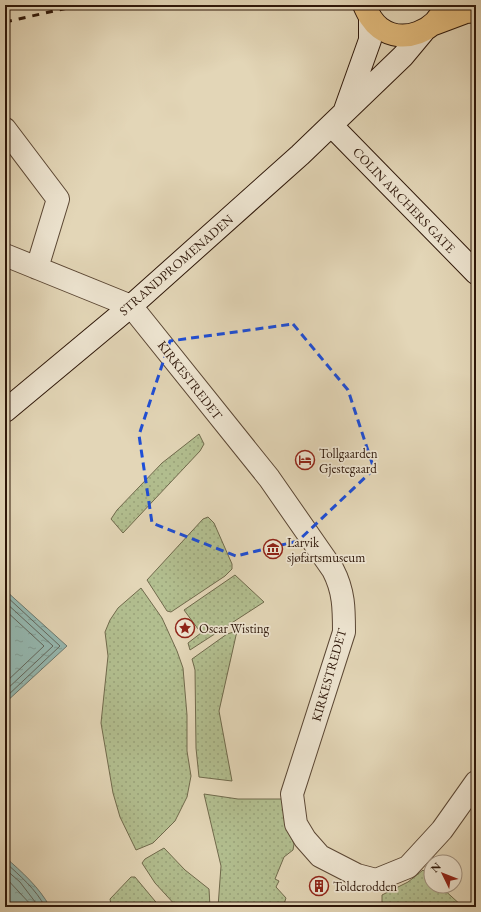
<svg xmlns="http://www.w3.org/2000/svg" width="481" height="912" font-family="'EB Garamond',serif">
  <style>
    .grass { fill: url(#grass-dots); stroke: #706a4c }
    .water { fill: url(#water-ripples); stroke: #6c786e }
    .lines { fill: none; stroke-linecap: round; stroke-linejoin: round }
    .shore { stroke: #62685e; stroke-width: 1 }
    .minor-casing { stroke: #5b4734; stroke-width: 24 }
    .secondary-casing { stroke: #2e1709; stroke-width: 24 }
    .primary-casing { stroke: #2e1709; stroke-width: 24 }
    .minor { stroke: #ede4d0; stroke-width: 22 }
    .secondary { stroke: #ede4d0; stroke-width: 22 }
    .primary { stroke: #e2bb7c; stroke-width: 22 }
    .rail { stroke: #2e1709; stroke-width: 3; stroke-dasharray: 7 7; stroke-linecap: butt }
    .marked { fill: none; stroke: #1d4ed8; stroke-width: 3; stroke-dasharray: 8 5; stroke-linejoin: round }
    .labels { text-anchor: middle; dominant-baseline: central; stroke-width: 3.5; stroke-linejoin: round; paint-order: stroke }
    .street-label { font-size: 13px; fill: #2e1709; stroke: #ede4d0 }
    .poi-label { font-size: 13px; fill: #2e1709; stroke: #ede4d0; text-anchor: start }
  </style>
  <defs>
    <pattern id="grass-dots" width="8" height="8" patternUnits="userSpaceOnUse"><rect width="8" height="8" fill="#b2be8f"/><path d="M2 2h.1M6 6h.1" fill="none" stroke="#99a37a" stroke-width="1.8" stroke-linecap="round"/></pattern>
    <pattern id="water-ripples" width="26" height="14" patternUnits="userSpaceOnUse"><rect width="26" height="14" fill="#95b9b2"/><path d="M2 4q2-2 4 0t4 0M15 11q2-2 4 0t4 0" fill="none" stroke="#819e98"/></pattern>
  </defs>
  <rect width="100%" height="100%" fill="#e3d6b7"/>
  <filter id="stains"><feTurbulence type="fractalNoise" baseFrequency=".005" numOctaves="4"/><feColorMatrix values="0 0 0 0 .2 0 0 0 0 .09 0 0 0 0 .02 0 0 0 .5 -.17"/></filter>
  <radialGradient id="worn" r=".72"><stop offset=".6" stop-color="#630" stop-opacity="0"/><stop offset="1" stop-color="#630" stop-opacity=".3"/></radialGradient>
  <path class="grass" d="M 199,434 L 204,444 L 200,451 L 123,533 L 111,519 L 117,510 L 162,463 Z
    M 208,517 L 214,523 L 232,564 L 232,569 L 225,576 L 171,612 L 167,611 L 147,580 L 203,519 Z
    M 235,575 L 264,602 L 190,650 L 188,643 L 201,633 L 184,610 Z
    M 141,588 L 162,618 L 177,651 L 183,668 L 187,715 L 187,751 L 191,776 L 187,797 L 175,821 L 153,843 L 136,850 L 120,817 L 113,793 L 101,723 L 108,656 L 105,632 L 110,620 L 118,608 Z
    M 237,631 L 219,711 L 232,781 L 199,777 L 196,748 L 195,670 L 192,659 L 227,634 Z
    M 204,794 L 238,799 L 284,799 L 289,832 L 294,844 L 293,850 L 284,857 L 275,879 L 279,881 L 276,887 L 286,898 L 283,907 L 218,907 L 221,866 Z
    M 164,848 L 185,870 L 209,889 L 210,907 L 177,907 L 155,883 L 142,863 L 145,859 Z
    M 423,870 L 431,878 L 431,886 L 440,886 L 463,907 L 382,907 L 382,895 L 408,882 Z
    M 131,877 L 135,877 L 160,907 L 111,905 L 110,899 Z"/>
  <path class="water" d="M 5,590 L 67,646 L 5,703 Z
    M 5,857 C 22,872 39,887 50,907 L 5,907 Z"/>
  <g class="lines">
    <path class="shore" d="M 5,595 L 60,646 L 5,698
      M 5,602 L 53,646 L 5,691
      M 5,610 L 44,646 L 5,683
      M 5,862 C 20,876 36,889 45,907
      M 5,869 L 20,882 L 39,907
      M 5,877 L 33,907"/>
    <defs>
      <path id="minor" d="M 5,129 L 58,199 L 37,268
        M 5,255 L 131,306 L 269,478 L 333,570 C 344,591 344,609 344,632 L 292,794 L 296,824 L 305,839 L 320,856 L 357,875 L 376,880 L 408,867 L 442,830 L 476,782"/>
      <path id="secondary" d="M 345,110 L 370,40 L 370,17
        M 332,126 L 476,273
        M 5,411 L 131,306 L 300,155 L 403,56 L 423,32"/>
      <path id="primary" d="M 364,5 C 368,14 372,22 380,28 C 403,45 437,31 445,5
        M 434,24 L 466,12 L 476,11"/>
    </defs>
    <use href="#minor" class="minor-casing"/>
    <use href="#secondary" class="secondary-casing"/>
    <use href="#primary" class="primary-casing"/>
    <use href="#minor" class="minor"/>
    <use href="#secondary" class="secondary"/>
    <use href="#primary" class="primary"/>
    <path class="rail" d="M 5,22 L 81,5"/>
  </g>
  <path class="marked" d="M 293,324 L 348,390 L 374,469 L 298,541 L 236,556 L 152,523 L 139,435 L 170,341 Z"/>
  <defs>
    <symbol id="hotel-ring" viewBox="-11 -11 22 22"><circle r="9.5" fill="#ede4d0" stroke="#8f2418" stroke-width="1.5"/><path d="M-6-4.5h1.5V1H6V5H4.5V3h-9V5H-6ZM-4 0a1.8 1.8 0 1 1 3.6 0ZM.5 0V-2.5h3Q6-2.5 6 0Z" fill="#8f2418"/></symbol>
    <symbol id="museum-ring" viewBox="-11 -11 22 22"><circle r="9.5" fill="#ede4d0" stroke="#8f2418" stroke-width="1.5"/><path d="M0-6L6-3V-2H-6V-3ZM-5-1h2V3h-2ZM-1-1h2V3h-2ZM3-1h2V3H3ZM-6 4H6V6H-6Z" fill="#8f2418"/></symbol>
    <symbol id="sight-ring" viewBox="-11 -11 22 22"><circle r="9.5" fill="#ede4d0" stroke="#8f2418" stroke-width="1.5"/><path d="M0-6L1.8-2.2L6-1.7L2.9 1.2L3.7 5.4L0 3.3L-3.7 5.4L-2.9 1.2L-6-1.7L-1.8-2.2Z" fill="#8f2418"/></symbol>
    <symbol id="building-ring" viewBox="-11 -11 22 22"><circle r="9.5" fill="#ede4d0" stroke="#8f2418" stroke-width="1.5"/><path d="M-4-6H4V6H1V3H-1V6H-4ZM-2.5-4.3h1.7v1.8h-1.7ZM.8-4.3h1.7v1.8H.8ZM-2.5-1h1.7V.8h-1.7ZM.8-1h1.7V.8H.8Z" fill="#8f2418"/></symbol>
  </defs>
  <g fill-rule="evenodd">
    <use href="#hotel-ring" x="294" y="449" width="22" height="22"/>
    <use href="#museum-ring" x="262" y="538" width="22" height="22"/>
    <use href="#sight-ring" x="174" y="617" width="22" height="22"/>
    <use href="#building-ring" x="308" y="875" width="22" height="22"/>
  </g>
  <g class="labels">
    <g class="street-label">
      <text transform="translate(404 200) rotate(46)">COLIN ARCHERS GATE</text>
      <text transform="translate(176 265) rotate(-41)">STRANDPROMENADEN</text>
      <text transform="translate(190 380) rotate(52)">KIRKESTREDET</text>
      <text transform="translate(329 675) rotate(-74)">KIRKESTREDET</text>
    </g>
    <g class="poi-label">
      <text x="319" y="453">Tollgaarden<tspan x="319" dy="15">Gjestegaard</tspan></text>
      <text x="287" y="542">Larvik<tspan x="287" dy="15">sjøfartsmuseum</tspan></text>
      <text x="199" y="628">Oscar Wisting</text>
      <text x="333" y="886">Tolderodden</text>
    </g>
  </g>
  <rect width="481" height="912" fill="none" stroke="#e3d6b7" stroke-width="20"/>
  <rect x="6" y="6" width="469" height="900" fill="none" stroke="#2e1709" stroke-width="2"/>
  <rect x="10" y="10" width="461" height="892" fill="none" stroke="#2e1709"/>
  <g transform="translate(443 874) rotate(313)"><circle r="19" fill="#ede4d0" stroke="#a19280"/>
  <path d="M0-3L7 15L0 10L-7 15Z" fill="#8f2418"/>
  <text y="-6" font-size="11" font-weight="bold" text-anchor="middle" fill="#2e1709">N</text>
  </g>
  <rect width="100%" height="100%" filter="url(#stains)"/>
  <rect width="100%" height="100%" fill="url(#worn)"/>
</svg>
